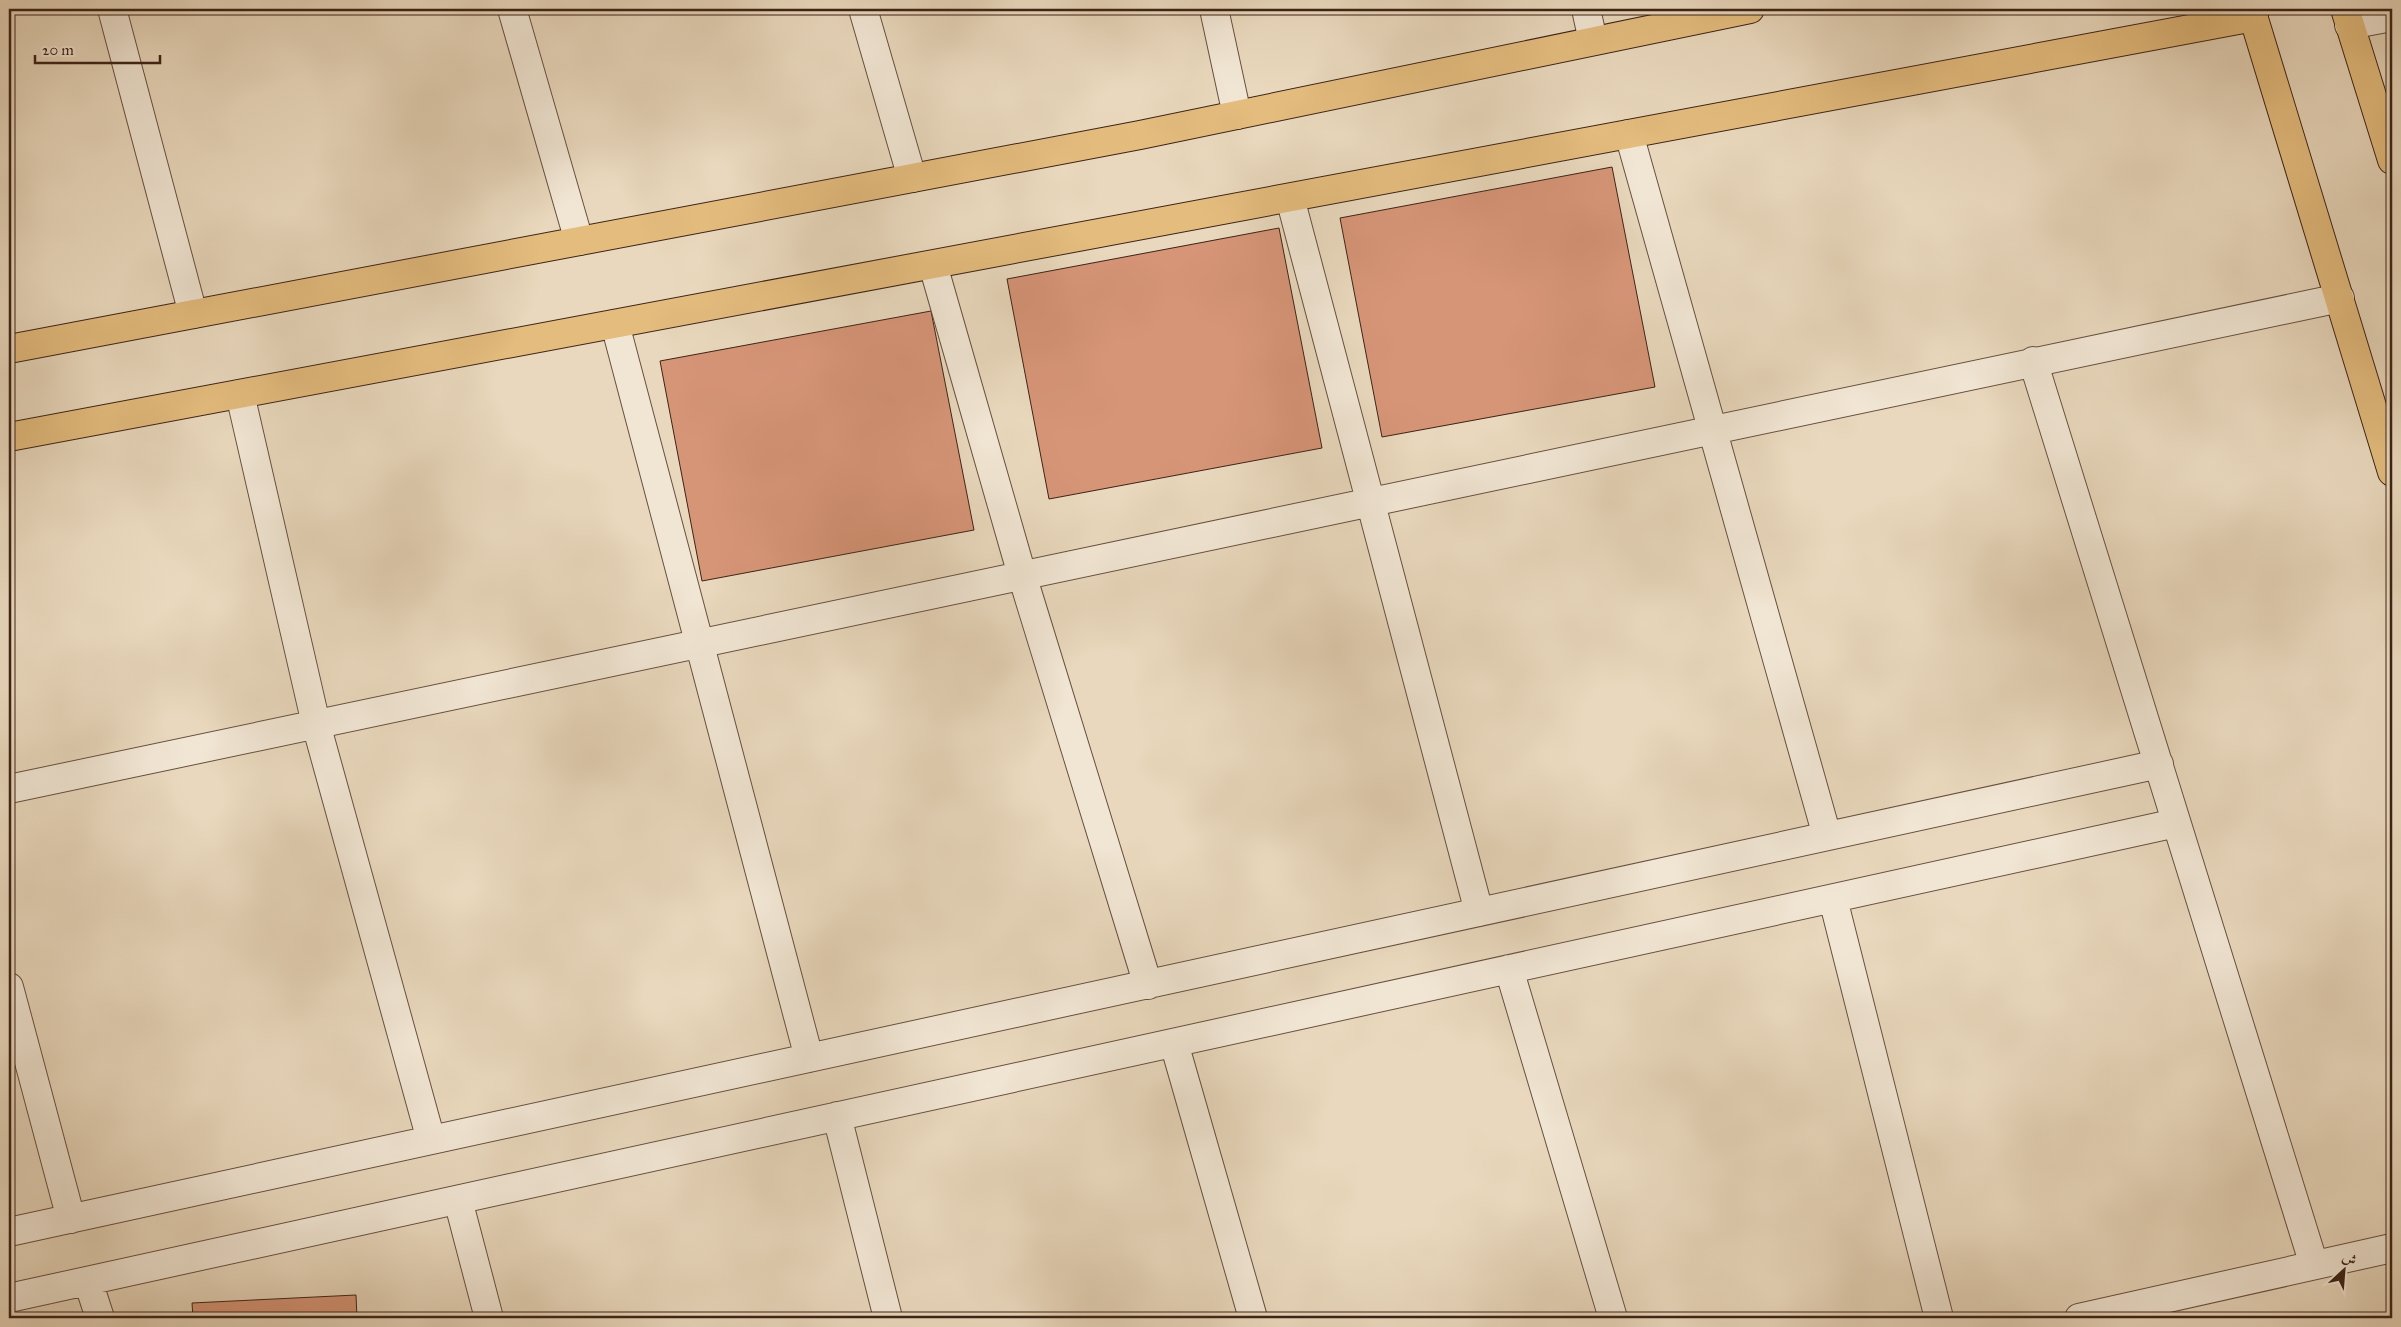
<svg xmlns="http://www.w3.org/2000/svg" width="2401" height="1327" font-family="'IM FELL Great Primer',Amiri,serif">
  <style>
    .building { fill: #d79578; stroke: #3c2317 }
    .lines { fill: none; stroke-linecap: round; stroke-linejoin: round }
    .minor-casing { stroke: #675040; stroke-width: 30 }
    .major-casing { stroke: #3c2317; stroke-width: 30 }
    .minor { stroke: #f1e6d4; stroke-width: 28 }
    .major { stroke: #e4bc7e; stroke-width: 28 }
  </style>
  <rect width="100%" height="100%" fill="#e9d8bd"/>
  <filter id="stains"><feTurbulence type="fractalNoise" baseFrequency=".004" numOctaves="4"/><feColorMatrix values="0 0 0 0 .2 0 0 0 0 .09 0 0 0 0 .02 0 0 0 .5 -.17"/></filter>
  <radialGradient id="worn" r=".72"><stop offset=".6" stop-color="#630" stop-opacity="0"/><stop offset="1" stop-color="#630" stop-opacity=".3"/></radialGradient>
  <path class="building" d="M 1612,167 L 1655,387 L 1382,437 L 1340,218 Z
    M 1279,228 L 1322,448 L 1049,499 L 1007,279 Z
    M 931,311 L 974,530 L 702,581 L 660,361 Z
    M 356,1295 L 357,1318 L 193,1318 L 192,1303 Z"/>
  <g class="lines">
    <defs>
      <path id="minor" d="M 112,9 L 193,314
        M 512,9 L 579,241
        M 863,9 L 912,178
        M 1214,9 L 1237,115
        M 1586,9 L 1593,41
        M 2349,25 L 2392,17
        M 1629,134 L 1827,836
        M 1290,198 L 1479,912
        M 933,265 L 1022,575 L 1148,985
        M 615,324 L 809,1058
        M 2033,361 L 2314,1265
        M 240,394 L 316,724 L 431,1140
        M 9,789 L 2340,298
        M 1833,899 L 1939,1318
        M 1509,969 L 1613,1318
        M 9,987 L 71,1219
        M 1174,1043 L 1253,1318
        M 837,1116 L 888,1318
        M 458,1200 L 489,1318
        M 9,1232 L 2159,764
        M 88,1281 L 100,1318
        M 9,1298 L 2176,823
        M 2079,1318 L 2392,1248"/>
      <path id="major" d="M 2251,9 L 2392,472
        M 2345,9 L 2392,160
        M 9,349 L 1140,135 L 1750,9
        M 9,437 L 2254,17"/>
    </defs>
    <use href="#minor" class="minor-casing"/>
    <use href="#major" class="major-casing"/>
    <use href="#minor" class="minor"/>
    <use href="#major" class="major"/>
  </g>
  <rect width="2401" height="1327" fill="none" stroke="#e9d8bd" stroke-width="30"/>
  <rect x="10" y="10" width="2381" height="1307" fill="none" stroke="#3c2317" stroke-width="2.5"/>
  <rect x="15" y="15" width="2371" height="1297" fill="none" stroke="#3c2317"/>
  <g transform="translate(2344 1270) rotate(26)" stroke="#f1e6d4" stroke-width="4" paint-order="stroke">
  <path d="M0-4L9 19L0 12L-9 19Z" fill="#3c2317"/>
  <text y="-8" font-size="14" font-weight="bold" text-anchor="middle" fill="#3c2317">ش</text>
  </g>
  <path d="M35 55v8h125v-8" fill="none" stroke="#3c2317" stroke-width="2.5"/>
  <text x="42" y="55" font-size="15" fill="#3c2317" stroke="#f1e6d4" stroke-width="4" paint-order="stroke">20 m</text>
  <rect width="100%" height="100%" filter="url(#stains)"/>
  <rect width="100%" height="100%" fill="url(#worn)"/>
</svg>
